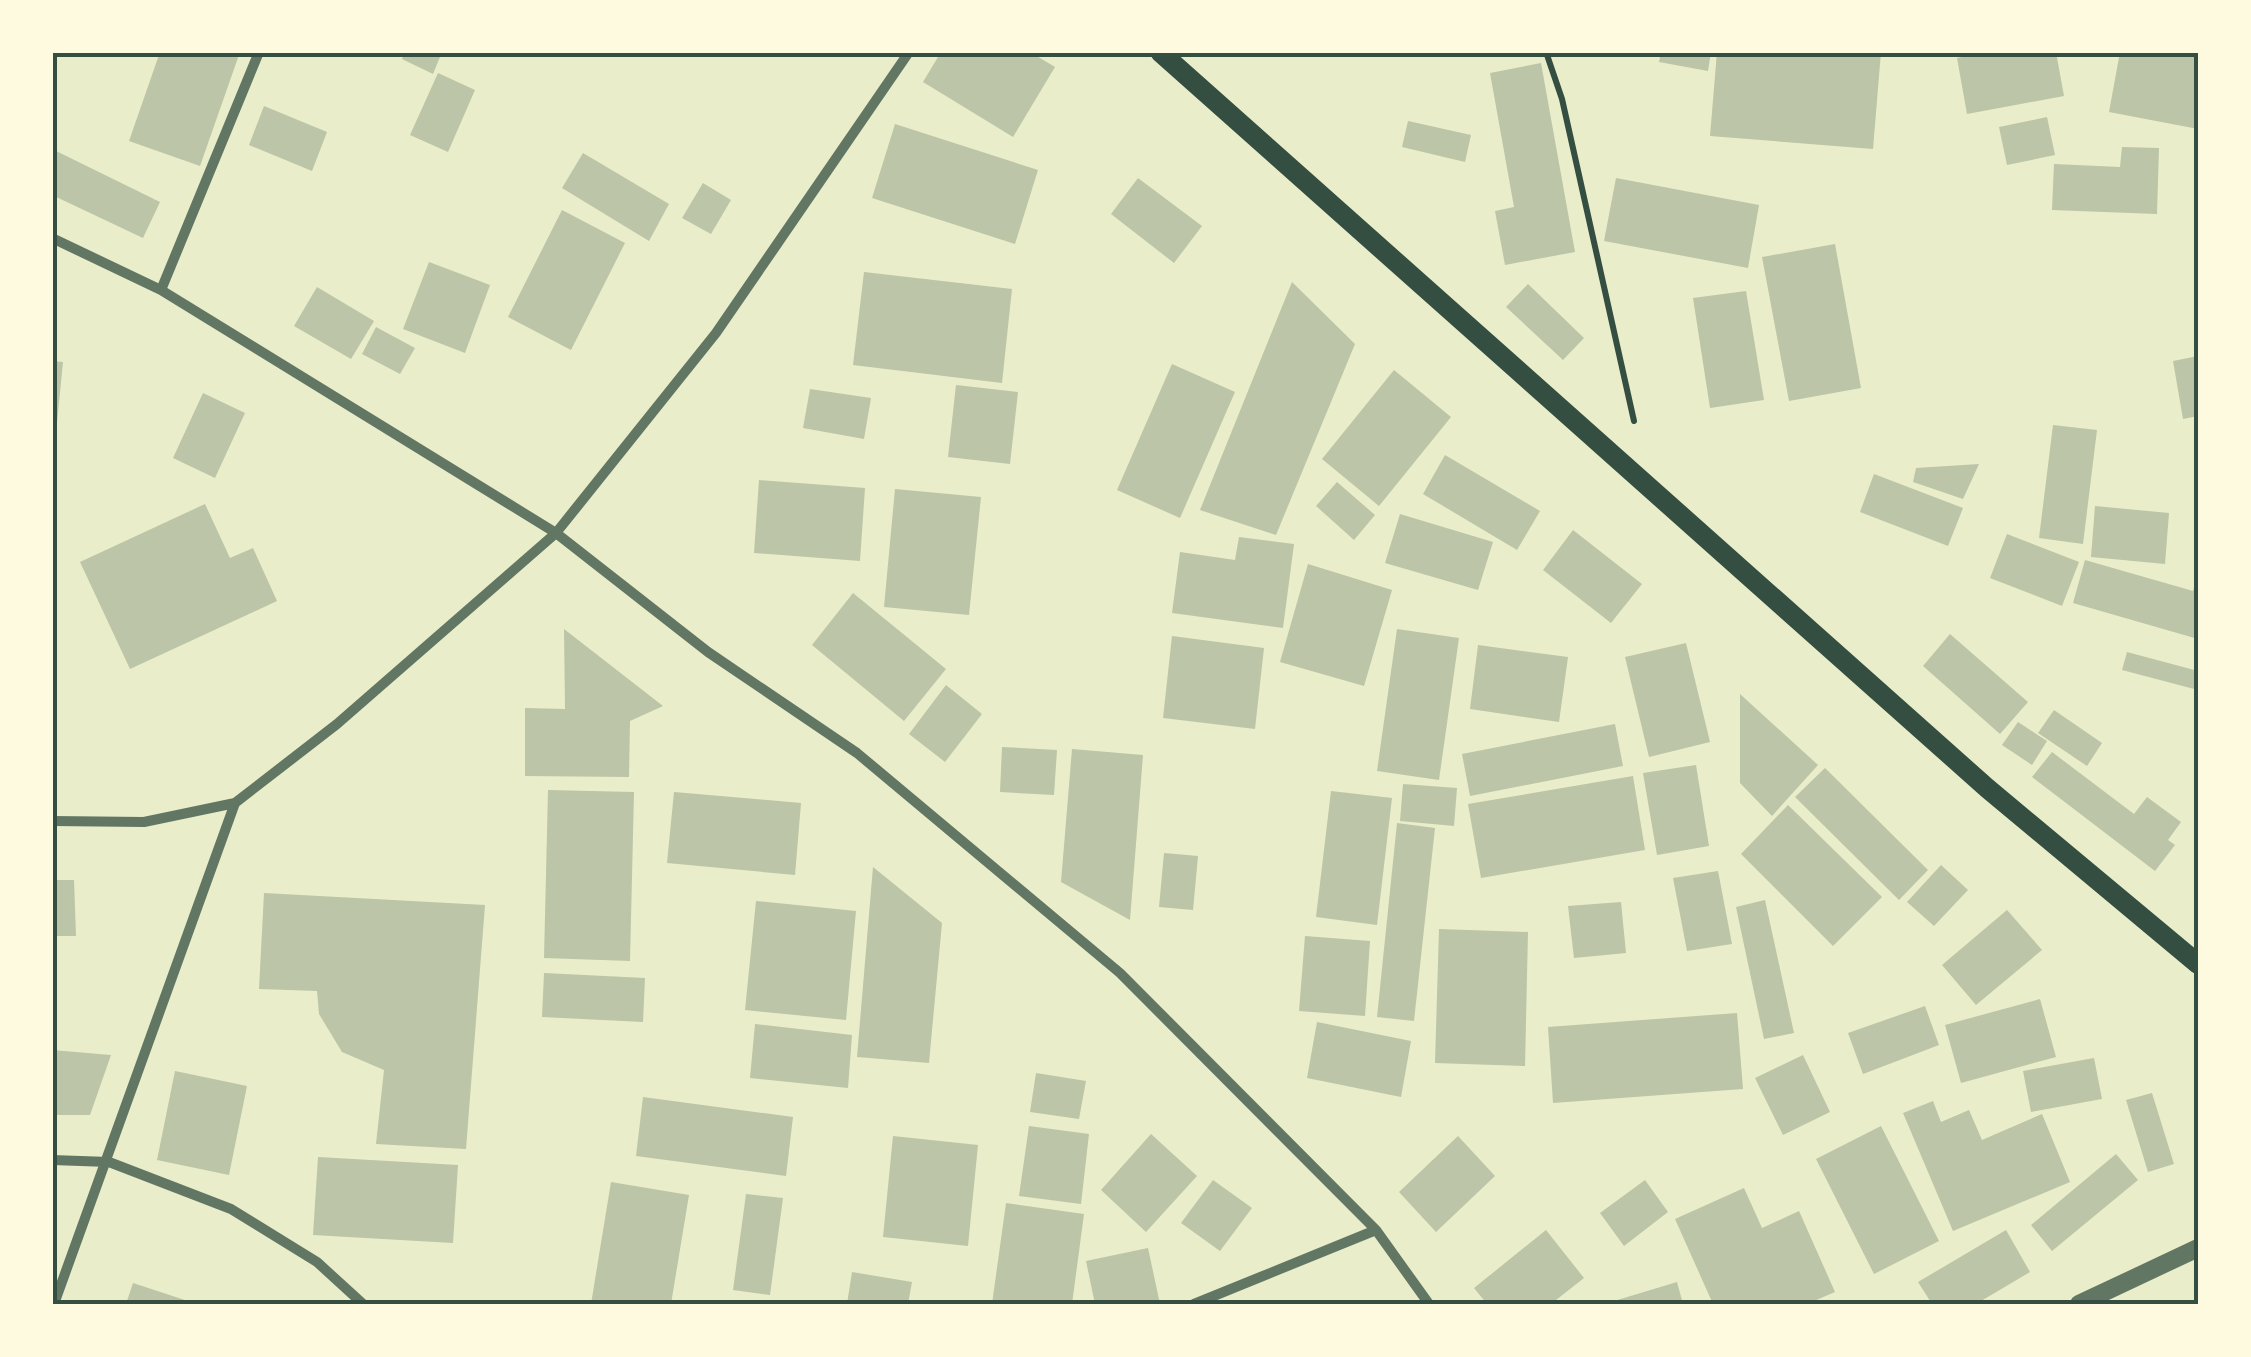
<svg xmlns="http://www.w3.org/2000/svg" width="2251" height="1357" font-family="'DejaVu Sans',sans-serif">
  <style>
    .building { fill: #bcc5a7 }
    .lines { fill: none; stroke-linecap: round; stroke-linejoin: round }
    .path { stroke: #344e41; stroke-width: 6 }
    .minor { stroke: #617663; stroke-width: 10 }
    .tertiary { stroke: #617663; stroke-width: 18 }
    .secondary { stroke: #344e41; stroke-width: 20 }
    .neatline { fill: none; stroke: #344e41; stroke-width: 4 }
  </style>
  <rect width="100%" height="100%" fill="#e9edc9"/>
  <path class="building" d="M 160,52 L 240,52 L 200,166 L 129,141 Z
    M 405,52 L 442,52 L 433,74 L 402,59 Z
    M 941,52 L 1030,52 L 1055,67 L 1013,137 L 923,82 Z
    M 1661,52 L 1711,52 L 1708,71 L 1659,62 Z
    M 1717,52 L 1881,52 L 1873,149 L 1710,136 Z
    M 1986,52 L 2056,52 L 2064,96 L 1967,114 L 1957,58 Z
    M 2120,52 L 2198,52 L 2198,129 L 2109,112 Z
    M 1541,63 L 1575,252 L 1505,265 L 1495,211 L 1514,207 L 1490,73 Z
    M 438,73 L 475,90 L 448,152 L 410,135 Z
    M 264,106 L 327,132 L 312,171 L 249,145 Z
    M 2047,117 L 2055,155 L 2007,165 L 1999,127 Z
    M 1408,121 L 1471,135 L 1465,162 L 1402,147 Z
    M 895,124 L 1038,170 L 1015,244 L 872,198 Z
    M 2122,147 L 2159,148 L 2157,214 L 2052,210 L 2054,164 L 2120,167 Z
    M 52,149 L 160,202 L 143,238 L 52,195 Z
    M 583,153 L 669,204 L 649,241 L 562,188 Z
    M 1138,178 L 1202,226 L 1174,263 L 1111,214 Z
    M 1616,178 L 1759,205 L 1748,268 L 1604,241 Z
    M 703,183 L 731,200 L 711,234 L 682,218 Z
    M 562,210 L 625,243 L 571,350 L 508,317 Z
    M 1835,244 L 1861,388 L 1789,401 L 1762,257 Z
    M 429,262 L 490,285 L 465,353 L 403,329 Z
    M 864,272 L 1012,289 L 1002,383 L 853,365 Z
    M 1292,282 L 1355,344 L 1276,535 L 1200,510 Z
    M 1528,284 L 1584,338 L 1563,360 L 1506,307 Z
    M 317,287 L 374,321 L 351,359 L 294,326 Z
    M 1746,291 L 1764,400 L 1710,408 L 1693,298 Z
    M 376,327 L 415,348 L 400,374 L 362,354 Z
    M 2198,356 L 2198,416 L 2183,419 L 2173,361 Z
    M 52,361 L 63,362 L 55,443 L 52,443 Z
    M 1172,364 L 1235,392 L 1180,518 L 1117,490 Z
    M 1394,370 L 1451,417 L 1379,506 L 1322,459 Z
    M 956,385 L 1018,392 L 1010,464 L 948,457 Z
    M 810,389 L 871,398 L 864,439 L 803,428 Z
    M 203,393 L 245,413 L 215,478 L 173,458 Z
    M 2053,425 L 2097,430 L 2083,544 L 2039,538 Z
    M 1445,455 L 1540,511 L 1517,550 L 1423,494 Z
    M 1979,464 L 1963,499 L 1913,482 L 1916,468 Z
    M 1874,474 L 1963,508 L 1948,546 L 1860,512 Z
    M 759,480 L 865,488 L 860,561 L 754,553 Z
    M 1337,482 L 1375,515 L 1354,540 L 1316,506 Z
    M 895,489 L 981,497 L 969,615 L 884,607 Z
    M 205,504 L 230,558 L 253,548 L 277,601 L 130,669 L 80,562 Z
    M 2095,506 L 2169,513 L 2165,564 L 2091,557 Z
    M 1400,514 L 1493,542 L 1478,590 L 1385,563 Z
    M 1573,530 L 1642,584 L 1611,623 L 1543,570 Z
    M 2007,534 L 2079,562 L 2062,606 L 1990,578 Z
    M 1239,537 L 1294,544 L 1283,628 L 1172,613 L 1180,552 L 1235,560 Z
    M 2085,560 L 2193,591 L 2198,574 L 2198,639 L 2073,603 Z
    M 1308,564 L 1392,590 L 1364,686 L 1280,662 Z
    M 853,593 L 946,669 L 904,721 L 812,645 Z
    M 564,629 L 663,706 L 630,721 L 629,777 L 525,776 L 525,708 L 565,709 Z
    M 1397,629 L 1459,638 L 1439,780 L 1377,771 Z
    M 1950,634 L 2028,702 L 2000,734 L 1923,666 Z
    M 1172,636 L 1264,648 L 1255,729 L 1163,718 Z
    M 1686,643 L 1710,742 L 1649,757 L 1625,657 Z
    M 1478,645 L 1568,657 L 1559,722 L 1470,709 Z
    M 2127,652 L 2198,671 L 2198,690 L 2122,670 Z
    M 946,685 L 982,714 L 945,762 L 909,734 Z
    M 1740,694 L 1818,765 L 1772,816 L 1740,783 Z
    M 2054,710 L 2102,743 L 2087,766 L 2038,733 Z
    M 2018,722 L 2047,741 L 2032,765 L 2002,745 Z
    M 1615,724 L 1623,766 L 1470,796 L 1462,754 Z
    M 1002,747 L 1057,750 L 1054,795 L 1000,792 Z
    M 1072,749 L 1143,755 L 1130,920 L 1061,882 Z
    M 2052,752 L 2134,814 L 2147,797 L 2181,822 L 2168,840 L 2175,845 L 2155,871 L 2032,777 Z
    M 1696,765 L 1709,846 L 1657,855 L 1643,773 Z
    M 1825,768 L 1928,870 L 1899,900 L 1795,797 Z
    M 1633,776 L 1645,850 L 1481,878 L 1468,804 Z
    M 1403,784 L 1457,788 L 1454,826 L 1400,821 Z
    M 548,790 L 634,792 L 630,961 L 544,958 Z
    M 1331,791 L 1392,798 L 1377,925 L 1316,917 Z
    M 674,792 L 801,803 L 795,875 L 667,863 Z
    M 1788,805 L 1882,897 L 1833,946 L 1741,854 Z
    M 1397,823 L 1435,828 L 1414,1021 L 1377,1017 Z
    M 1164,853 L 1198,856 L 1193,910 L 1159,907 Z
    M 1941,865 L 1968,890 L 1934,926 L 1907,902 Z
    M 873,867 L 942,923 L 929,1063 L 857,1057 Z
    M 1718,871 L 1732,944 L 1687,951 L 1673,878 Z
    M 52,880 L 74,880 L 76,936 L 52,936 Z
    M 264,893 L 485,905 L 466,1149 L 376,1144 L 384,1070 L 342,1052 L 319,1014 L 317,991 L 259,989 Z
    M 1765,900 L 1794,1033 L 1764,1039 L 1736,907 Z
    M 756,901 L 856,911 L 846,1020 L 745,1010 Z
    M 1621,902 L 1626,953 L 1574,958 L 1568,906 Z
    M 2007,910 L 2042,950 L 1976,1005 L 1942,965 Z
    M 1439,929 L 1528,932 L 1525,1066 L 1435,1063 Z
    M 1305,936 L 1370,941 L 1365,1016 L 1299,1011 Z
    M 544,973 L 645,978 L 643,1022 L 542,1017 Z
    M 2040,999 L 2056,1057 L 1961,1083 L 1945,1025 Z
    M 1925,1006 L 1939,1045 L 1863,1074 L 1848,1033 Z
    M 1737,1013 L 1743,1089 L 1553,1103 L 1548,1027 Z
    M 1317,1022 L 1411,1041 L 1401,1097 L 1307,1078 Z
    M 755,1024 L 852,1035 L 848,1088 L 750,1078 Z
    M 52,1050 L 111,1055 L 90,1115 L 52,1115 Z
    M 1803,1055 L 1830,1112 L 1783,1135 L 1755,1078 Z
    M 2094,1058 L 2102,1099 L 2031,1112 L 2023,1071 Z
    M 175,1071 L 247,1086 L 229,1175 L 157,1160 Z
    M 1036,1073 L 1086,1081 L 1079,1119 L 1030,1112 Z
    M 2152,1093 L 2174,1164 L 2148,1172 L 2126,1100 Z
    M 643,1097 L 793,1117 L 786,1176 L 636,1156 Z
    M 1933,1101 L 1941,1122 L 1969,1110 L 1982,1140 L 2042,1114 L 2070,1182 L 1953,1231 L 1903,1113 Z
    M 1029,1126 L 1089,1134 L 1081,1204 L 1019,1196 Z
    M 1881,1126 L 1939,1241 L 1874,1274 L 1816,1159 Z
    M 1151,1134 L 1197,1176 L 1146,1232 L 1101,1190 Z
    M 893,1136 L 978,1145 L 968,1246 L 883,1237 Z
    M 1458,1136 L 1495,1176 L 1436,1232 L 1399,1192 Z
    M 2116,1154 L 2138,1180 L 2052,1251 L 2031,1225 Z
    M 318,1157 L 458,1165 L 453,1243 L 313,1235 Z
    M 1213,1180 L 1252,1208 L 1220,1251 L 1181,1223 Z
    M 1645,1180 L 1668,1212 L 1624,1246 L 1600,1213 Z
    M 611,1182 L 689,1195 L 671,1304 L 591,1304 Z
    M 1744,1188 L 1762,1228 L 1799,1211 L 1835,1292 L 1807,1304 L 1713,1304 L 1675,1219 Z
    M 746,1194 L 783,1198 L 770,1295 L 733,1290 Z
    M 1006,1203 L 1084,1214 L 1072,1304 L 992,1304 Z
    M 1546,1230 L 1584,1278 L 1551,1304 L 1487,1304 L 1474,1288 Z
    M 2006,1230 L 2030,1272 L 1976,1304 L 1932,1304 L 1918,1282 Z
    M 1148,1248 L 1160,1304 L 1095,1304 L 1086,1261 Z
    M 852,1272 L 912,1282 L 908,1304 L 847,1304 Z
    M 1677,1282 L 1683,1304 L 1604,1304 Z
    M 133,1283 L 197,1304 L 126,1304 Z"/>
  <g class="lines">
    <path class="path" d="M 1546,52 L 1562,99 L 1634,421"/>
    <path class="minor" d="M 52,238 L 161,290 L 556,533 L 708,652 L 857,753 L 1120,973 L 1376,1230 L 1429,1304
      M 161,290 L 259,52
      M 52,821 L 144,822 L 235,803 L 337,724 L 556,533 L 716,333 L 909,52
      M 52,1160 L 109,1162 L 231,1209 L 317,1262 L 363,1304
      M 54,1304 L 235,803
      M 1194,1304 L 1376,1230"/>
    <path class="tertiary" d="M 2079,1304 L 2198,1248"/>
    <path class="secondary" d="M 1160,52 L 1987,788 L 2198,964"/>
  </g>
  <rect width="2251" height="1357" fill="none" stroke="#fefae0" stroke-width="110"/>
  <rect x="55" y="55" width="2141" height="1247" class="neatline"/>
</svg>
